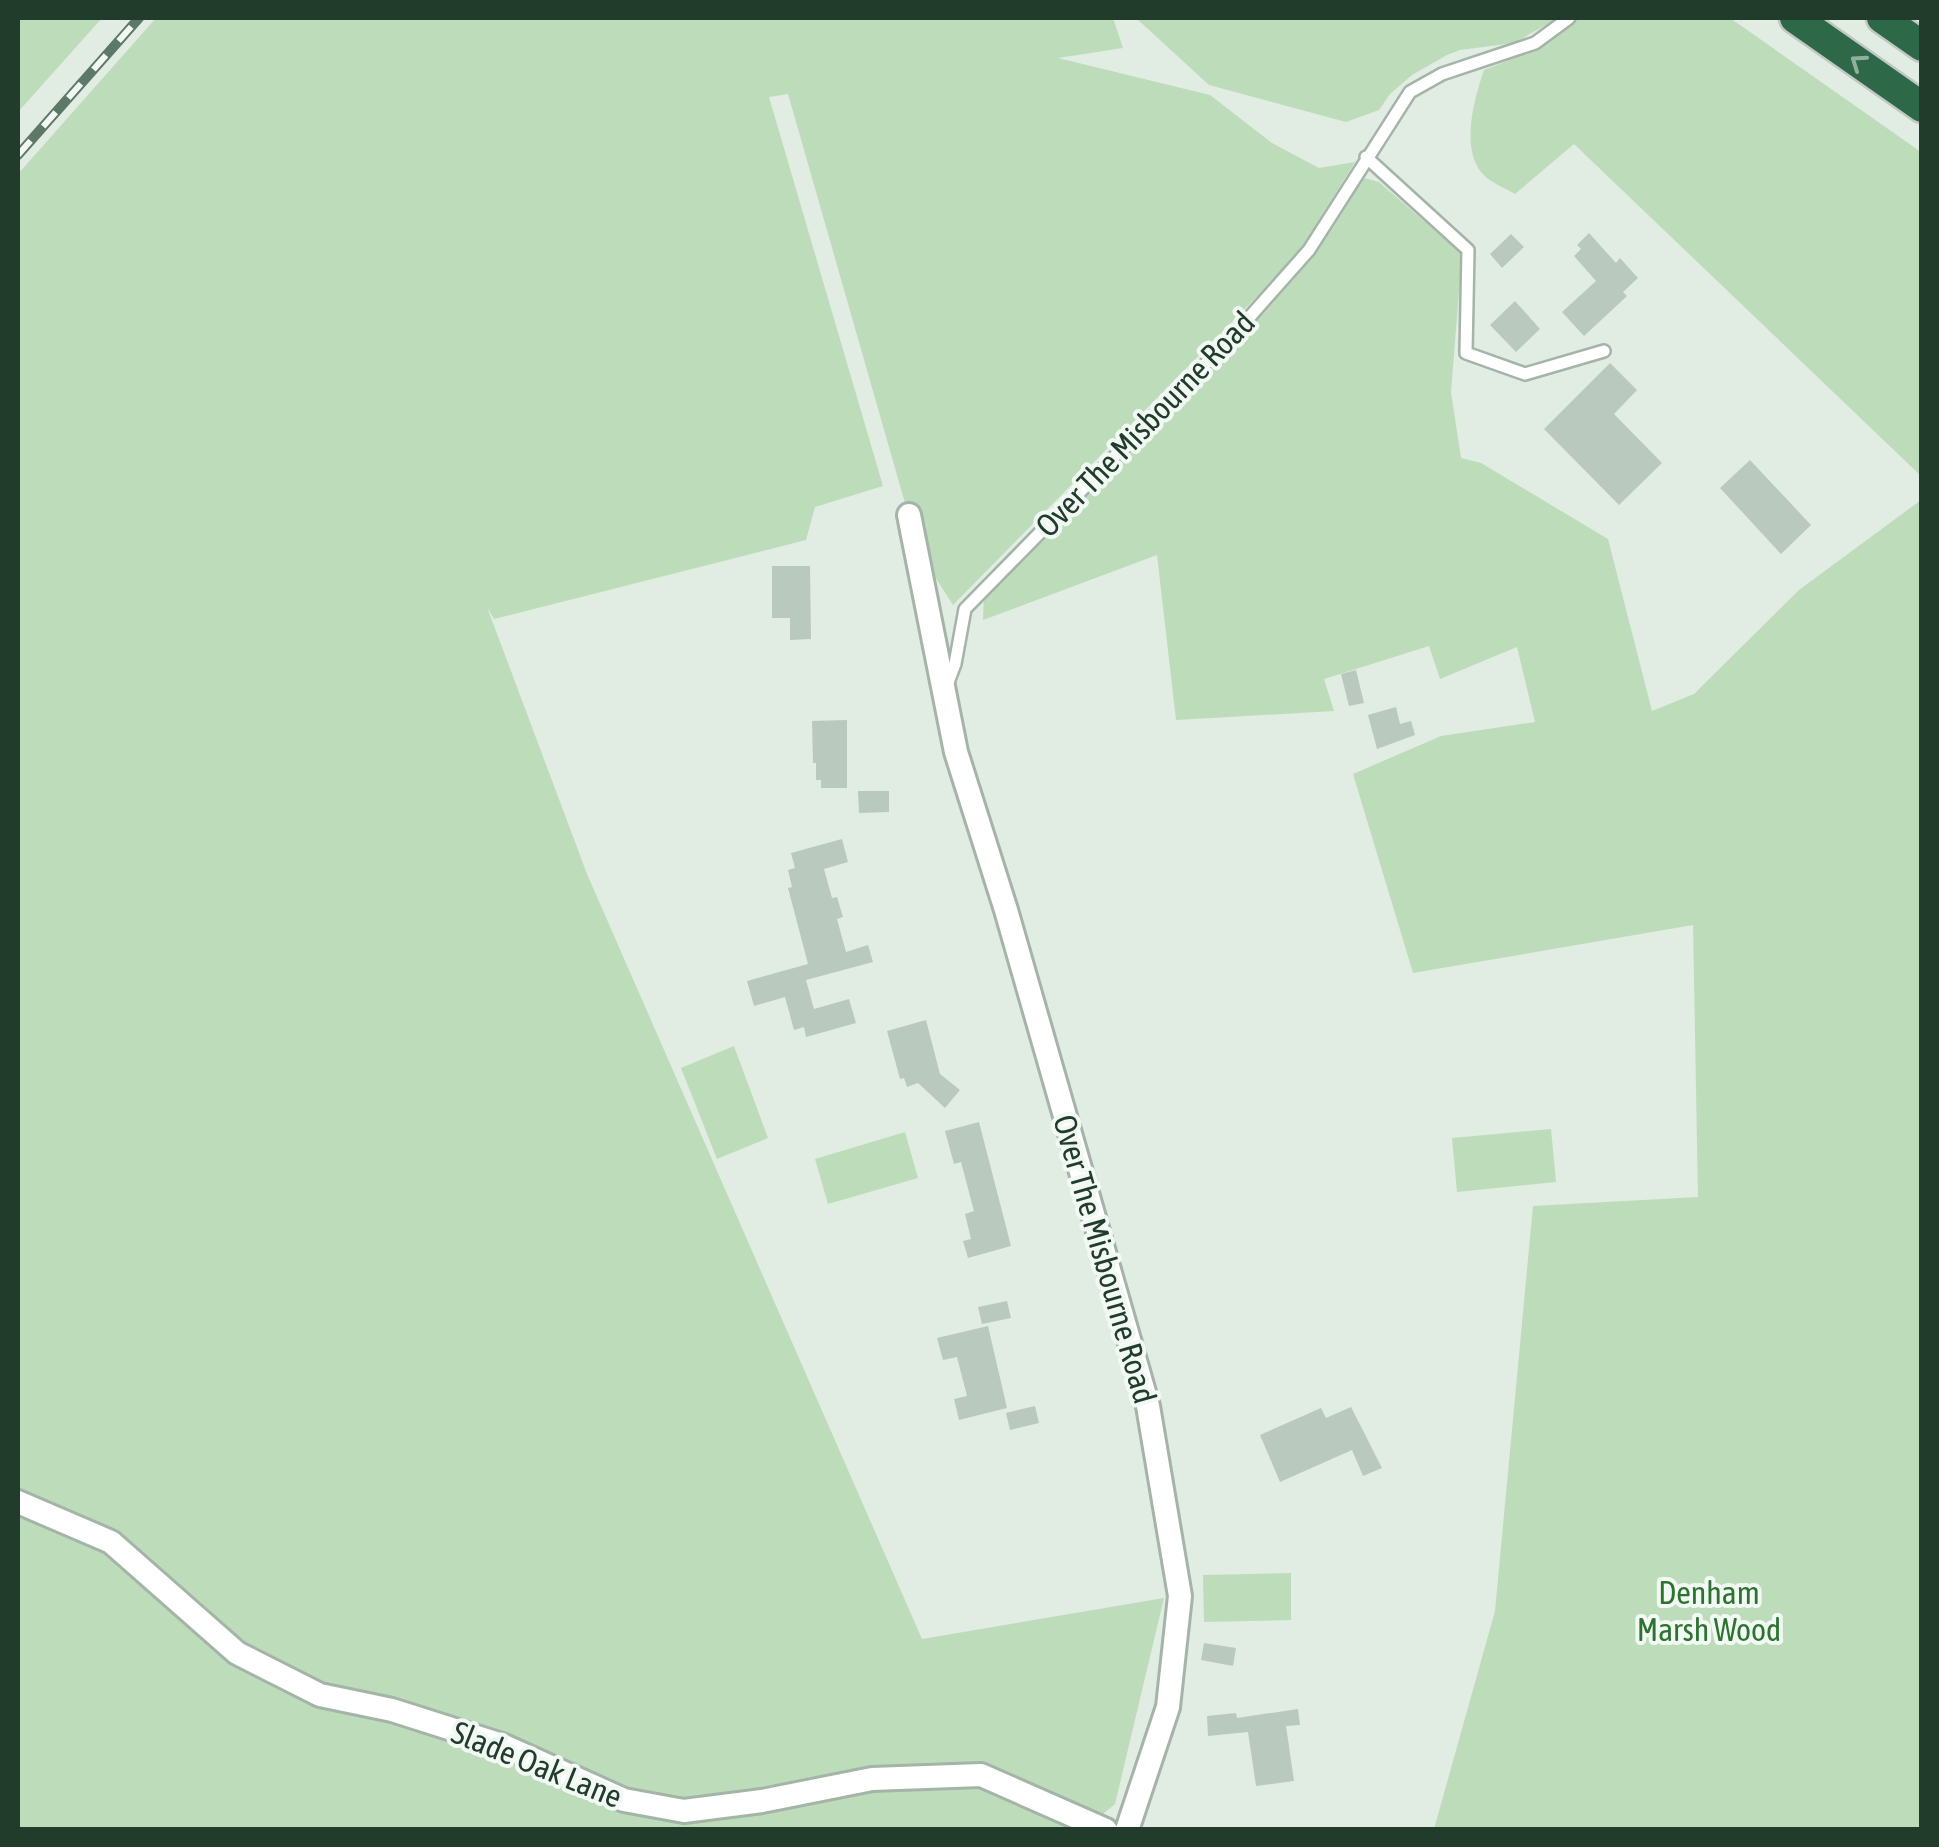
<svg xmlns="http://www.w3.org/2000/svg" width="1939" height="1847" font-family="'Asap Condensed',sans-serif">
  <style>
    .green { fill: #bdddba }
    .building { fill: #bac9be }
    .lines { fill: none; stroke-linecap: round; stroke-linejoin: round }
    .service-casing { stroke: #a4b4a8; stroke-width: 16 }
    .minor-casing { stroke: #a4b4a8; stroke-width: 28 }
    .motorway-casing { stroke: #c1c8c4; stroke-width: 35 }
    .service { stroke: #fff; stroke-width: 11 }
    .minor { stroke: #fff; stroke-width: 22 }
    .motorway { stroke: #2d6948; stroke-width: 30 }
    .rail-casing { stroke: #5c7867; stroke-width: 10 }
    .rail { stroke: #f2f8f3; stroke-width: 6; stroke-dasharray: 19; stroke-linecap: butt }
    .oneway { stroke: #90b09e }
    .labels { text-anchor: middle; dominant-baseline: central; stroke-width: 8; stroke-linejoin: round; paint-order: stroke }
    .street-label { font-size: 32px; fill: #223c2c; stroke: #f2f8f3 }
    .park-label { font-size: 32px; fill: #2c732f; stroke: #f2f8f3 }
  </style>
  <rect width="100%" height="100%" fill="#e1ece3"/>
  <path class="green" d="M 18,18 L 102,18 L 18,112 Z
    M 156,18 L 1113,18 L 1123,48 L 1058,58 L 1210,95 L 1272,143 L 1319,168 L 1355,162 L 1296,257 L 953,605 L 919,552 L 788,94 L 769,97 L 883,486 L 815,507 L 806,540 L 494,619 L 487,607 L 587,874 L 922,1639 L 1164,1598 L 1115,1804 L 1084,1830 L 18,1830 L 18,174 Z
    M 1136,18 L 1558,18 L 1514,43 L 1460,50 L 1447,55 L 1412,75 L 1390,94 L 1379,110 L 1346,122 L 1209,85 Z
    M 1579,18 L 1587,20 L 1588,18 L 1730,18 L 1921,152 L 1921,476 L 1574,144 L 1515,194 C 1506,189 1495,184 1487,178 C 1458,155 1474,99 1484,70 L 1538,49 Z
    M 1364,178 L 1379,182 L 1462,254 L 1451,392 L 1461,458 L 1481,463 L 1608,539 L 1652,711 L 1694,694 L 1799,590 L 1921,500 L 1921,1829 L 1434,1829 L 1495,1611 L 1533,1206 L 1698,1197 L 1693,925 L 1413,973 L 1353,774 L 1441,736 L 1535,722 L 1517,647 L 1440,679 L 1429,646 L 1324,679 L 1334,711 L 1176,720 L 1157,555 L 983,620 L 984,595 L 1293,280 Z
    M 734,1046 L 768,1138 L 717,1159 L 681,1068 Z
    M 1551,1129 L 1556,1182 L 1457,1192 L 1452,1138 Z
    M 905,1132 L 918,1178 L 828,1204 L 815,1159 Z
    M 1291,1573 L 1291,1620 L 1204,1622 L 1203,1575 Z"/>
  <path class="building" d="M 1589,233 L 1616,263 L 1620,258 L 1638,278 L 1623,292 L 1627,296 L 1584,336 L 1562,312 L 1596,281 L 1574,256 L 1581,249 L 1577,245 Z
    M 1511,234 L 1524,247 L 1502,268 L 1490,254 Z
    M 1515,301 L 1540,329 L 1516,352 L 1490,325 Z
    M 1610,363 L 1637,390 L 1614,414 L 1662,463 L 1619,505 L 1544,429 Z
    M 1750,460 L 1811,525 L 1781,554 L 1720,488 Z
    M 772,566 L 810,566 L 811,639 L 790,640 L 790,618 L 772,618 Z
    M 1356,670 L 1364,703 L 1349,706 L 1341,674 Z
    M 1396,707 L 1400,724 L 1411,721 L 1415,735 L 1377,749 L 1368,715 Z
    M 847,720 L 847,788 L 821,788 L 821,780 L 816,780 L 816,763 L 813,763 L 812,721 Z
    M 858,791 L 889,791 L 889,812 L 859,813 Z
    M 842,839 L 848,862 L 824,869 L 832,898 L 837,897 L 843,917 L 837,919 L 846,952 L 868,945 L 873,962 L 806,980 L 814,1009 L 849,999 L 856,1023 L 806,1037 L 804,1027 L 794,1030 L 785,997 L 754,1006 L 747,981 L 808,964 L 788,888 L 792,887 L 788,870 L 795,868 L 791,853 Z
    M 926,1020 L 940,1074 L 960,1090 L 945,1108 L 918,1083 L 907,1087 L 904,1078 L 900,1079 L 887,1031 Z
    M 979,1122 L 1011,1246 L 968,1258 L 963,1241 L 971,1239 L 965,1214 L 974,1211 L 961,1162 L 954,1164 L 945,1131 Z
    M 1007,1301 L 1011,1318 L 982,1324 L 978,1307 Z
    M 988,1326 L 1007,1408 L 959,1420 L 954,1399 L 967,1396 L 957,1357 L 943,1360 L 937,1338 Z
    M 1035,1406 L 1039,1423 L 1010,1430 L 1006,1413 Z
    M 1351,1407 L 1382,1468 L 1363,1476 L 1352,1450 L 1280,1482 L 1260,1435 L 1321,1408 L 1326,1418 Z
    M 1204,1643 L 1236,1648 L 1233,1666 L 1201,1660 Z
    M 1298,1709 L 1300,1725 L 1286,1726 L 1294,1781 L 1256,1786 L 1248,1732 L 1208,1736 L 1207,1716 L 1236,1713 L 1237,1718 Z"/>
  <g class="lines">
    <defs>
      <path id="service" d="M 1366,157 L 1468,250 L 1466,353 L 1525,374 L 1604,351
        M 947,685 L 955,664 L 965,609 L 1231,338 L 1309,250 L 1410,92 L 1442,74 L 1535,43 L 1569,18"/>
      <path id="minor" d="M 909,515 L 956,752 L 1006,910 L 1148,1406 L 1180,1596 L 1168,1707 L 1127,1830
        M 18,1502 L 111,1542 L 237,1653 L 320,1695 L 392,1710 L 502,1745 L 624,1800 L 684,1811 L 762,1801 L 872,1779 L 981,1775 L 1106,1830"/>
      <path id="motorway" d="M 1795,18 L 1922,107
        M 1882,18 L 1922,46"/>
    </defs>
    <use href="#service" class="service-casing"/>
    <use href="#minor" class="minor-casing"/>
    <use href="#motorway" class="motorway-casing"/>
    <use href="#service" class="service"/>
    <use href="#minor" class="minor"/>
    <use href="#motorway" class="motorway"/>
    <defs>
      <path id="rail" d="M 18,155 L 139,18"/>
    </defs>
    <use href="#rail" class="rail-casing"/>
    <use href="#rail" class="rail"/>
  </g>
  <defs><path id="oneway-chevron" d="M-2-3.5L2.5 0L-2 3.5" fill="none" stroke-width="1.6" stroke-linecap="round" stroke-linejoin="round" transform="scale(2.5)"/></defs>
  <use class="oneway" href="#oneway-chevron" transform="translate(1858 62) rotate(-145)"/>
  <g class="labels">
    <g class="street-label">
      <text transform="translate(1145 424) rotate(-46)">Over The Misbourne Road</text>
      <text transform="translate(1105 1259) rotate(74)">Over The Misbourne Road</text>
      <text transform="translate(537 1764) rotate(22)">Slade Oak Lane</text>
    </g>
    <g class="park-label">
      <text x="1709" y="1592">Denham<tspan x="1709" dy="37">Marsh Wood</tspan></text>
    </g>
  </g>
  <rect width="1939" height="1847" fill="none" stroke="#223c2c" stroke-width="40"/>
</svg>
